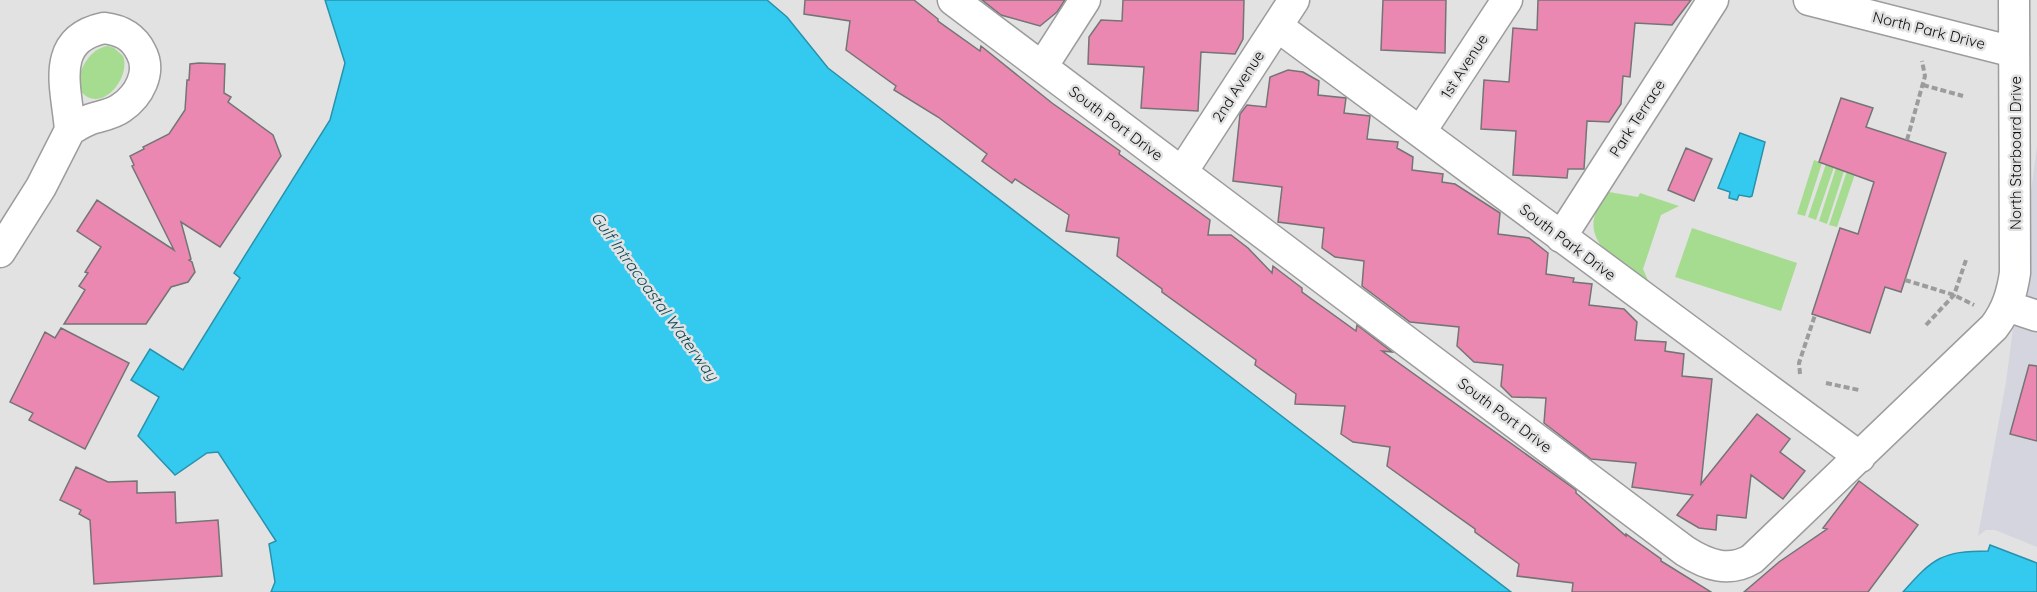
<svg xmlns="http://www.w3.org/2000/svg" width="2037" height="592" font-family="Quicksand,sans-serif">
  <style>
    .built { fill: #d4d5de }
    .green { fill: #a6dc8f }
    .water { fill: #34caef; stroke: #2891ab; stroke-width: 1.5 }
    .building { fill: #eb88b2; stroke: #757474; stroke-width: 1.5 }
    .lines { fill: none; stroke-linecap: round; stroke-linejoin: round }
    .street-casing { stroke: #9c9c9d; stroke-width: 33 }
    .path { stroke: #9c9c9d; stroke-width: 4; stroke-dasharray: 6 3; stroke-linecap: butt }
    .street { stroke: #fff; stroke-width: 30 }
    .labels { text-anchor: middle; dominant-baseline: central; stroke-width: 5; stroke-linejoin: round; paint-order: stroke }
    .street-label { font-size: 15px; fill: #0c0c0c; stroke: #e2e2e3 }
    .water-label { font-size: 16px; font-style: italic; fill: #094958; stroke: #e2e2e3 }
  </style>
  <rect width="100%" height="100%" fill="#e2e2e3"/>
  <path class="built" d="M 2037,146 L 2037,547 L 1995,530 L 1986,530 L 1978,536 L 2006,382 Z"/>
  <path class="green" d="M 108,46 L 114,48 L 123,56 C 132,79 97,119 78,87 C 78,70 90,48 108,46 Z
    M 1814,160 L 1822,163 L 1805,216 L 1797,214 Z
    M 1826,164 L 1834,167 L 1816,220 L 1808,217 Z
    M 1836,168 L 1844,171 L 1827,224 L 1819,221 Z
    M 1847,171 L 1855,174 L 1837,227 L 1829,225 Z
    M 1609,192 L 1638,197 L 1640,193 L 1679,206 L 1661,215 L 1643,269 L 1651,287 C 1628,269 1578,244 1598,208 C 1602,202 1604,196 1609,192 Z
    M 1692,228 L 1797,263 L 1781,311 L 1675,277 Z"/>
  <path class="water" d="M 325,0 L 767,0 L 787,17 L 828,68 L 1511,592 L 271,592 L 275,582 L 269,544 L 276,541 L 218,452 L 207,453 L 175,475 L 138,436 L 159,397 L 131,380 L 150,349 L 183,370 L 240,278 L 234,273 L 330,120 L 345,63 Z
    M 1740,133 L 1765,142 L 1752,196 L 1750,197 L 1739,195 L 1737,200 L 1729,198 L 1730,192 L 1718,188 Z
    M 1990,545 L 2037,563 L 2037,592 L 1903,592 C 1933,558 1942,551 1988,551 Z"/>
  <path class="building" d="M 805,0 L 914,0 L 938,19 L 938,21 L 980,51 L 981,46 L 1052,103 L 1120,151 L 1119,154 L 1210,220 L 1208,235 L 1231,235 L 1248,248 L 1272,273 L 1273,266 L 1302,288 L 1302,292 L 1356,331 L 1357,325 L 1392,352 L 1382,351 L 1576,490 L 1576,493 L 1626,536 L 1626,534 L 1661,559 L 1661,561 L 1711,592 L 1572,592 L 1573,583 L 1517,576 L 1519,564 L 1475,532 L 1475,529 L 1387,466 L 1390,447 L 1353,442 L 1341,434 L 1345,406 L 1295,404 L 1296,394 L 1255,365 L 1256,360 L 1162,292 L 1162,289 L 1117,256 L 1119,238 L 1066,231 L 1069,215 L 1015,179 L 1012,183 L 982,161 L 987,154 L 938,117 L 894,90 L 896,86 L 846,50 L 850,21 L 804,14 Z
    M 982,0 L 1065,0 L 1057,12 L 1040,26 L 1001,15 Z
    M 1123,0 L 1244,0 L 1243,39 L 1235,54 L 1201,52 L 1198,111 L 1141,108 L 1144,67 L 1088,64 L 1089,37 L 1101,20 L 1122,21 Z
    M 1383,0 L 1446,0 L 1445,53 L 1381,50 Z
    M 1538,0 L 1691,0 L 1672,25 L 1635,23 L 1630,77 L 1623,76 L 1621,104 L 1609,122 L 1587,121 L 1584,169 L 1568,169 L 1567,178 L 1513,175 L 1516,131 L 1481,129 L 1484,80 L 1509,82 L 1513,28 L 1537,30 Z
    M 199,63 L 225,64 L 224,93 L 231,97 L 228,102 L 273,135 L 281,156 L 220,247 L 181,222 L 191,259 L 189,260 L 192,262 L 195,272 L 188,282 L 171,287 L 146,324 L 64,324 L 85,290 L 79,286 L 88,273 L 85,272 L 101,247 L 77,231 L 97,200 L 174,250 L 132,166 L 134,165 L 130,156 L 144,149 L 143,147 L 169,134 L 185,110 L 187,80 L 189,80 L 190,64 Z
    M 1288,70 L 1303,72 L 1319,81 L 1318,95 L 1346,98 L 1344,113 L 1370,116 L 1367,139 L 1398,142 L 1397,148 L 1413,157 L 1412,170 L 1443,174 L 1442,182 L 1455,184 L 1500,213 L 1498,234 L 1529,238 L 1548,253 L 1546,274 L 1574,278 L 1573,282 L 1592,284 L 1589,305 L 1624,309 L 1637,322 L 1635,340 L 1666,342 L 1665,351 L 1684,354 L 1682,376 L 1712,379 L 1701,484 L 1757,414 L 1790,439 L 1780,452 L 1805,471 L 1783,499 L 1751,475 L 1746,518 L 1717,515 L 1716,530 L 1699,528 L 1677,515 L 1693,495 L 1632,487 L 1636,463 L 1591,459 L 1544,423 L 1546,398 L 1512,397 L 1501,386 L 1503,365 L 1474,362 L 1457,346 L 1459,327 L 1410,322 L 1362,286 L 1364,261 L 1335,257 L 1322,248 L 1324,228 L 1278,222 L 1282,187 L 1233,181 L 1240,114 L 1247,105 L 1266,107 L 1270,77 Z
    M 1841,98 L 1873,108 L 1866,127 L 1946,153 L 1901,292 L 1885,287 L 1870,333 L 1812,314 L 1840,228 L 1858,234 L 1874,182 L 1819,162 Z
    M 1686,148 L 1712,159 L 1694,201 L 1668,190 Z
    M 61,328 L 129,363 L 85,449 L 29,420 L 33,413 L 10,402 L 45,332 L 55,338 Z
    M 2029,365 L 2037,366 L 2037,441 L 2010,434 Z
    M 76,467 L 108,482 L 137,481 L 137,493 L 175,492 L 176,523 L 218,520 L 222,576 L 94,584 L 90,520 L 79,514 L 81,510 L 60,500 Z
    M 1859,481 L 1918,525 L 1868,592 L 1744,592 L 1779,562 L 1827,529 L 1823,528 Z"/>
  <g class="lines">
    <defs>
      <path id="street" d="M 953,0 L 1685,551 C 1707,565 1729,573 1752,559 L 1994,327 C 2007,310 2012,293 2015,273 L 2014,0
        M 1809,0 L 2014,52
        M 1277,26 C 1472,168 1665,314 1860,457
        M 104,28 C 121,30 133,36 141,52 C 152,72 139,96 121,108 C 113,114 101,116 91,119 C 83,122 77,126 70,130 C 67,89 48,40 104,28 Z
        M 1042,67 L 1085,0
        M 1421,131 L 1507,0
        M 1182,172 L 1294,0
        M 1561,237 L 1713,0
        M 0,252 L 41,187 L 70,130
        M 2007,306 L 2037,316"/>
    </defs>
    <use href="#street" class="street-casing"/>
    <path class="path" d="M 1923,85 L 1963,96
      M 1907,140 L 1925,76 L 1922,61
      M 1905,280 L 1954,295 L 1974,305
      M 1926,325 L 1954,295 L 1966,260
      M 1800,374 L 1799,363 L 1815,315
      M 1826,383 L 1859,390"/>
    <use href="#street" class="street"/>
  </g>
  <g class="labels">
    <g class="street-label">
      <text transform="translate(1929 30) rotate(14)">North Park Drive</text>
      <text transform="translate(1464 66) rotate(-57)">1st Avenue</text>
      <text transform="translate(1238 86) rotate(-57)">2nd Avenue</text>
      <text transform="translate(1637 118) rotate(-57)">Park Terrace</text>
      <text transform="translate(1116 123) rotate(37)">South Port Drive</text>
      <text transform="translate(2015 153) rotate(-90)">North Starboard Drive</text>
      <text transform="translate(1568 242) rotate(37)">South Park Drive</text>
      <text transform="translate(1505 415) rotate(37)">South Port Drive</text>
    </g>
    <g class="water-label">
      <text transform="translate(655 296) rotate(54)">Gulf Intracoastal Waterway</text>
    </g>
  </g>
</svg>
